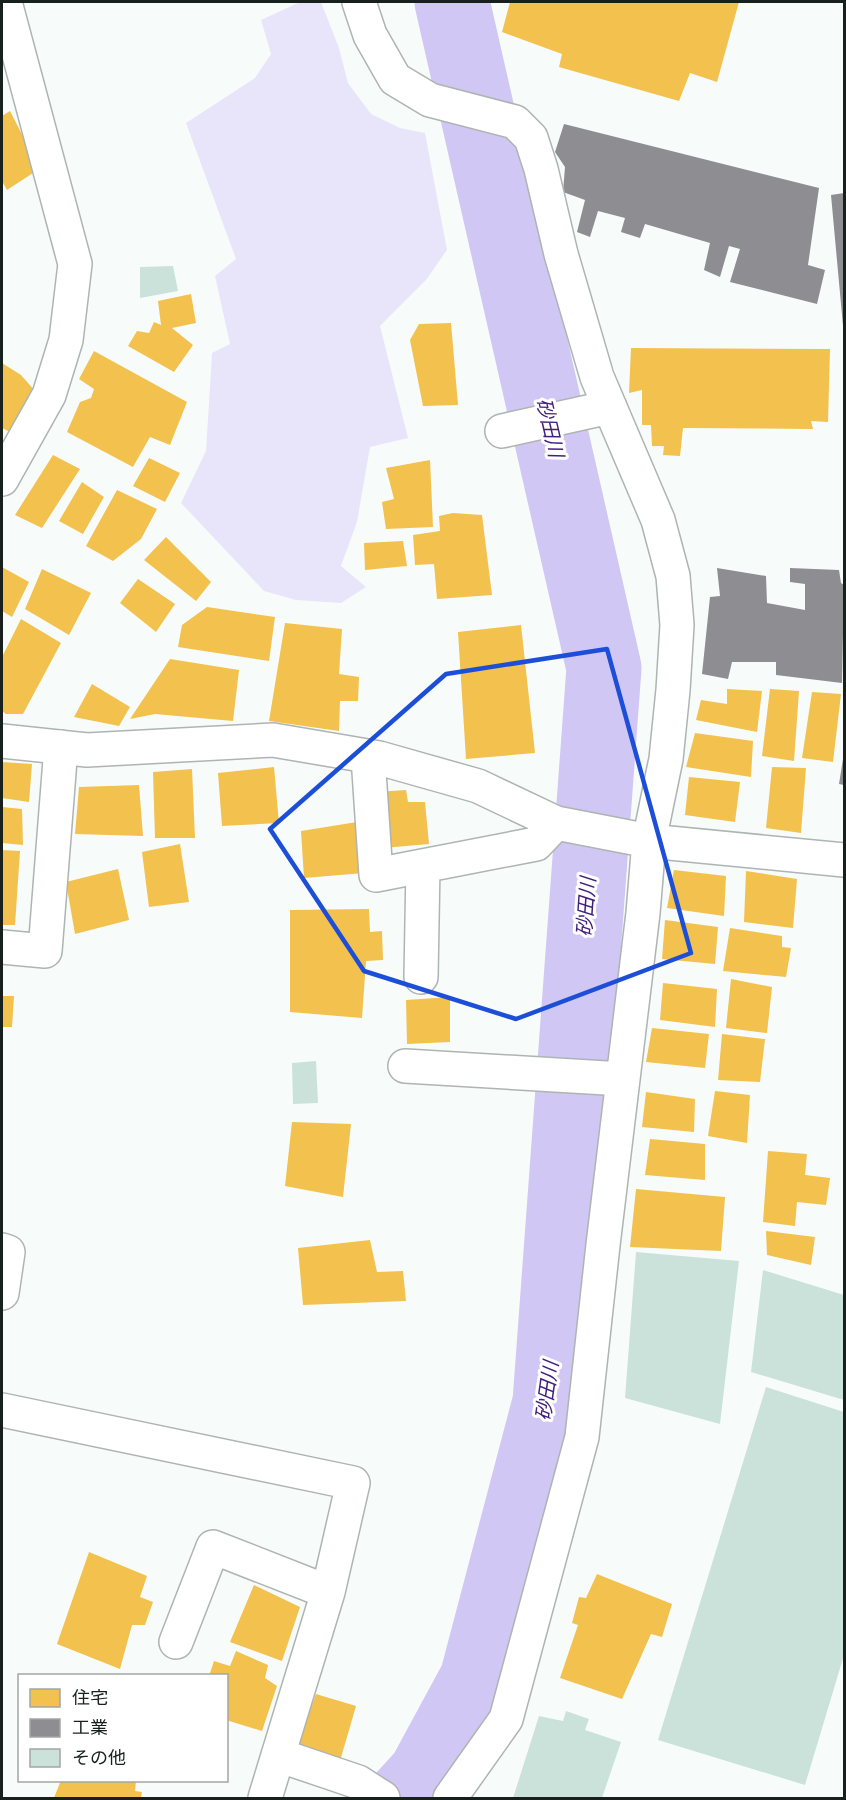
<svg xmlns="http://www.w3.org/2000/svg" width="846" height="1800" font-family="'Alegreya Sans','Noto Sans JP',sans-serif">
  <style>
    .green { fill: #e8e5fb }
    .homes { fill: #f2c14e }
    .industry { fill: #8d8d92 }
    .lines { fill: none; stroke-linecap: round; stroke-linejoin: round }
    .river { stroke: #d0c7f4; stroke-width: 75 }
    .building { fill: #cae2da }
    .street-casing { stroke: #aeb4b1; stroke-width: 36 }
    .street { stroke: #fefffe; stroke-width: 33 }
    .marked { fill: none; stroke: #1d4ed8; stroke-width: 4.5; stroke-linejoin: round }
    .labels { text-anchor: middle; dominant-baseline: central; stroke-width: 6; stroke-linejoin: round; paint-order: stroke }
    .water-label { font-size: 20px; font-style: italic; fill: #43207d; stroke: #fff }
  </style>
  <rect width="100%" height="100%" fill="#f7fcfa"/>
  <path class="green" d="M 300,2 L 321,2 L 339,48 L 348,83 L 371,114 L 400,128 L 425,133 L 447,250 L 426,280 L 380,326 L 408,438 L 370,447 L 357,522 L 341,566 L 366,587 L 341,603 L 296,600 L 264,591 L 181,503 L 206,451 L 212,353 L 230,344 L 215,276 L 236,259 L 186,123 L 255,78 L 271,54 L 261,20 Z"/>
  <path class="homes" d="M 510,2 L 739,2 L 717,82 L 690,73 L 679,101 L 559,67 L 562,54 L 502,32 Z
    M 10,111 L 29,148 L 33,173 L 7,190 L 2,181 L 2,116 Z
    M 191,294 L 196,323 L 172,328 L 193,345 L 174,372 L 128,346 L 137,331 L 149,333 L 154,322 L 161,325 L 158,301 Z
    M 451,323 L 458,405 L 423,406 L 410,340 L 419,324 Z
    M 631,348 L 830,349 L 828,422 L 811,421 L 813,429 L 683,428 L 680,456 L 663,455 L 664,446 L 652,446 L 651,425 L 642,425 L 642,390 L 629,393 Z
    M 94,351 L 187,402 L 170,445 L 150,437 L 133,467 L 67,432 L 80,402 L 91,398 L 94,389 L 79,379 Z
    M 2,363 L 21,375 L 35,391 L 10,432 L 2,428 Z
    M 53,455 L 80,469 L 42,528 L 15,515 Z
    M 149,458 L 180,473 L 165,502 L 133,486 Z
    M 430,460 L 433,527 L 386,529 L 382,502 L 394,499 L 386,468 Z
    M 82,482 L 104,497 L 83,534 L 59,521 Z
    M 117,490 L 157,509 L 141,539 L 113,561 L 86,546 Z
    M 453,513 L 482,515 L 492,595 L 437,599 L 434,564 L 415,565 L 413,535 L 440,531 L 439,516 Z
    M 166,537 L 211,582 L 196,601 L 144,560 Z
    M 403,541 L 407,566 L 365,570 L 364,543 Z
    M 2,567 L 29,582 L 12,617 L 2,611 Z
    M 42,569 L 91,593 L 69,635 L 25,609 Z
    M 138,579 L 175,604 L 156,632 L 120,603 Z
    M 207,607 L 275,617 L 269,661 L 178,647 L 182,625 Z
    M 21,619 L 61,643 L 23,714 L 6,714 L 2,711 L 2,657 Z
    M 285,623 L 342,629 L 339,674 L 359,677 L 358,701 L 340,701 L 339,731 L 269,721 Z
    M 521,625 L 535,753 L 466,759 L 458,632 Z
    M 170,659 L 239,670 L 233,721 L 155,714 L 130,719 Z
    M 92,684 L 130,707 L 119,726 L 74,717 Z
    M 727,689 L 762,691 L 757,732 L 696,720 L 701,700 L 727,704 Z
    M 770,689 L 799,691 L 794,761 L 762,756 Z
    M 812,692 L 841,694 L 833,762 L 802,758 Z
    M 695,733 L 753,741 L 751,777 L 686,767 Z
    M 2,762 L 32,764 L 29,802 L 2,798 Z
    M 274,767 L 279,823 L 222,826 L 218,773 Z
    M 772,767 L 806,768 L 801,833 L 766,828 Z
    M 192,769 L 195,838 L 155,838 L 153,772 Z
    M 689,777 L 740,782 L 735,822 L 685,815 Z
    M 139,785 L 143,836 L 75,834 L 79,787 Z
    M 406,790 L 408,802 L 425,802 L 429,844 L 383,848 L 377,792 Z
    M 2,807 L 22,809 L 23,845 L 2,843 Z
    M 357,822 L 364,873 L 304,878 L 301,831 Z
    M 180,844 L 189,902 L 149,907 L 142,852 Z
    M 2,850 L 20,851 L 15,925 L 2,925 Z
    M 118,869 L 129,920 L 75,934 L 66,882 Z
    M 674,870 L 726,876 L 724,916 L 667,908 Z
    M 746,871 L 797,879 L 793,928 L 744,922 Z
    M 369,909 L 370,932 L 382,931 L 383,960 L 366,961 L 362,1018 L 290,1012 L 290,910 Z
    M 665,920 L 718,927 L 715,964 L 662,959 Z
    M 730,928 L 782,936 L 782,947 L 791,948 L 786,977 L 723,971 Z
    M 731,979 L 772,987 L 767,1033 L 726,1028 Z
    M 663,983 L 717,989 L 715,1027 L 660,1020 Z
    M 2,996 L 14,996 L 12,1027 L 2,1027 Z
    M 450,997 L 450,1042 L 407,1044 L 406,1000 Z
    M 652,1028 L 709,1034 L 705,1068 L 646,1062 Z
    M 722,1034 L 765,1039 L 760,1082 L 718,1080 Z
    M 715,1091 L 750,1095 L 747,1143 L 708,1136 Z
    M 646,1092 L 695,1099 L 694,1132 L 642,1127 Z
    M 292,1122 L 351,1124 L 343,1197 L 285,1186 Z
    M 650,1139 L 705,1144 L 705,1180 L 645,1175 Z
    M 768,1151 L 807,1154 L 805,1175 L 830,1178 L 826,1205 L 797,1202 L 795,1226 L 763,1222 Z
    M 636,1189 L 725,1197 L 721,1251 L 630,1247 Z
    M 766,1231 L 815,1237 L 811,1265 L 767,1255 Z
    M 370,1240 L 377,1272 L 403,1271 L 406,1301 L 303,1305 L 298,1248 Z
    M 89,1552 L 147,1576 L 140,1597 L 153,1602 L 145,1625 L 132,1625 L 120,1669 L 57,1644 Z
    M 597,1574 L 672,1604 L 662,1637 L 651,1634 L 622,1699 L 560,1678 L 578,1625 L 572,1623 L 579,1597 L 586,1598 Z
    M 254,1585 L 300,1607 L 282,1661 L 230,1642 Z
    M 236,1651 L 268,1665 L 265,1678 L 277,1686 L 262,1731 L 226,1720 L 226,1676 L 209,1676 L 214,1661 L 230,1666 Z
    M 316,1694 L 356,1706 L 340,1761 L 297,1745 Z
    M 61,1780 L 136,1780 L 135,1791 L 142,1792 L 141,1798 L 54,1798 Z"/>
  <path class="industry" d="M 564,124 L 819,188 L 808,265 L 825,270 L 817,304 L 730,282 L 740,249 L 729,246 L 720,277 L 704,270 L 710,243 L 645,224 L 640,238 L 621,232 L 625,218 L 598,211 L 590,237 L 577,232 L 585,200 L 563,192 L 565,167 L 555,152 Z
    M 844,193 L 844,326 L 843,326 L 831,195 Z
    M 717,568 L 766,576 L 767,603 L 805,610 L 805,584 L 790,582 L 790,568 L 839,570 L 841,583 L 844,585 L 842,683 L 776,675 L 776,662 L 732,662 L 728,679 L 702,674 L 710,597 L 720,596 Z
    M 843,759 L 844,759 L 844,785 L 839,784 Z"/>
  <g class="lines">
    <path class="river" d="M 404,1798 L 425,1775 L 477,1679 L 550,1402 L 604,668 L 452,2"/>
  </g>
  <path class="building" d="M 173,266 L 178,291 L 140,298 L 140,267 Z
    M 316,1061 L 318,1103 L 293,1104 L 292,1063 Z
    M 636,1252 L 739,1261 L 720,1424 L 625,1398 Z
    M 763,1270 L 844,1295 L 844,1400 L 751,1372 Z
    M 766,1387 L 844,1412 L 844,1655 L 805,1785 L 658,1740 Z
    M 566,1711 L 589,1719 L 585,1730 L 621,1742 L 602,1798 L 513,1798 L 539,1716 L 563,1721 Z"/>
  <g class="lines">
    <defs>
      <path id="street" d="M 359,2 L 370,35 L 395,79 L 430,100 L 515,122 L 531,138 L 541,169 L 561,254 L 597,377 L 658,520 L 673,576 L 677,625 L 673,690 L 666,759 L 649,841 L 643,913 L 603,1245 L 582,1437 L 506,1719 L 450,1798
        M 502,431 L 610,407
        M 2,479 L 49,395 L 66,340 L 75,264 L 5,2
        M 2,741 L 87,750 L 273,740 L 379,758 L 478,786 L 556,823 L 649,841 L 844,860
        M 368,757 L 376,875 L 536,844 L 556,823
        M 2,947 L 45,951 L 61,747
        M 421,977 L 423,866
        M 405,1066 L 623,1079
        M 2,1250 L 8,1252 L 2,1293
        M 2,1410 L 353,1483 L 328,1592
        M 176,1642 L 213,1547 L 328,1592 L 265,1798
        M 278,1755 L 358,1782 L 383,1798"/>
    </defs>
    <use href="#street" class="street-casing"/>
    <use href="#street" class="street"/>
  </g>
  <path class="marked" d="M 607,649 L 691,953 L 516,1019 L 364,971 L 270,829 L 446,674 Z"/>
  <g class="labels">
    <g class="water-label">
      <text transform="translate(549 428) rotate(77)">砂田川</text>
      <text transform="translate(587 907) rotate(-86)">砂田川</text>
      <text transform="translate(548 1391) rotate(-82)">砂田川</text>
    </g>
  </g>
  <rect width="846" height="1800" fill="none" stroke="#18201d" stroke-width="6"/>
  <rect x="18" y="1674" width="210" height="108" fill="#ffffff" stroke="#a3a6a5" stroke-width="1.5"/>
  <rect x="30" y="1689" width="30" height="18" fill="#f2c14e" stroke="#a3a6a5" stroke-width="1.5"/>
  <text x="72" y="1704" font-size="18" fill="#18201d">住宅</text>
  <rect x="30" y="1719" width="30" height="18" fill="#8d8d92" stroke="#a3a6a5" stroke-width="1.5"/>
  <text x="72" y="1734" font-size="18" fill="#18201d">工業</text>
  <rect x="30" y="1749" width="30" height="18" fill="#cae2da" stroke="#a3a6a5" stroke-width="1.5"/>
  <text x="72" y="1764" font-size="18" fill="#18201d">その他</text>
</svg>
